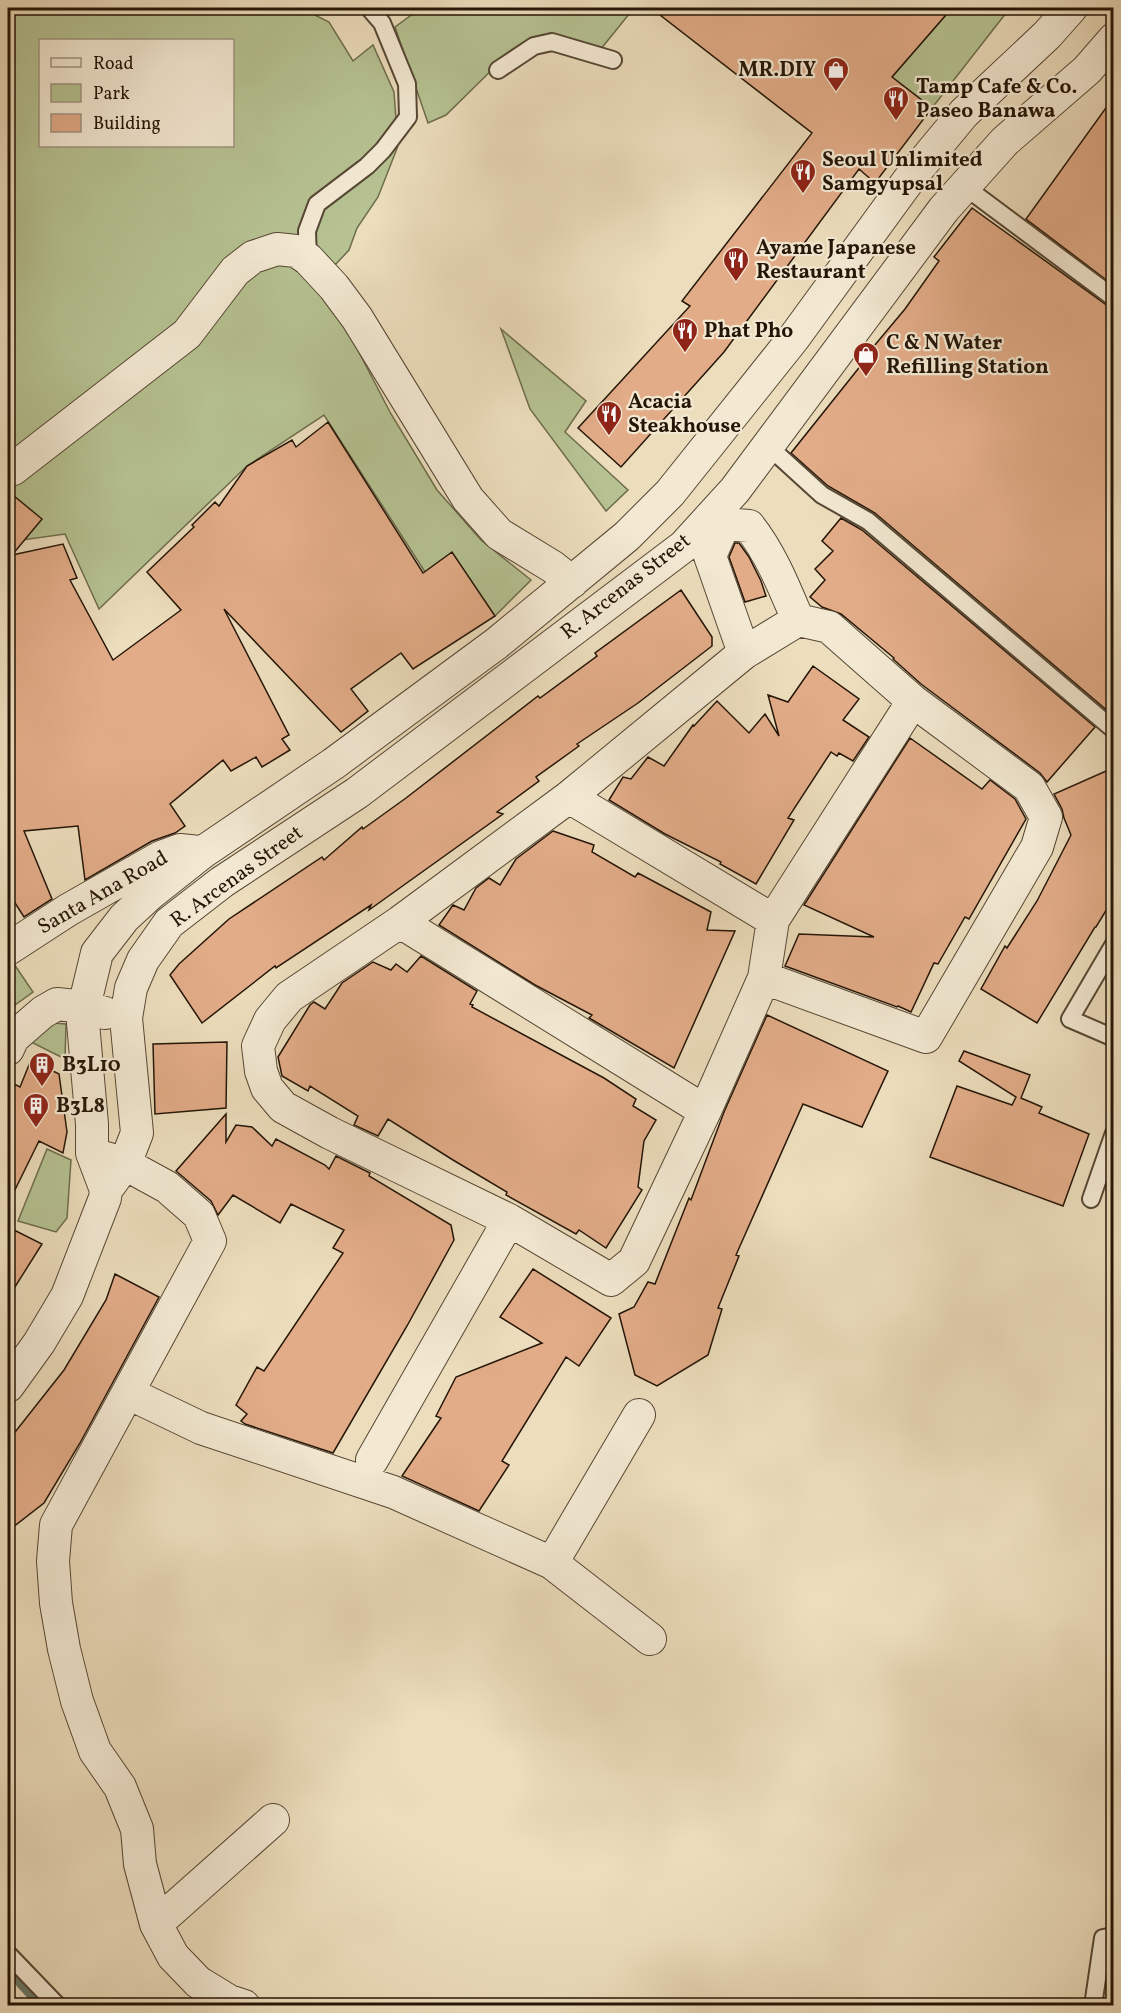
<svg xmlns="http://www.w3.org/2000/svg" width="1121" height="2013" font-family="Vollkorn,serif">
  <style>
    .green { fill: #b6c292; stroke: #6d6c4c; stroke-width: 1.5; fill-rule: evenodd }
    .lines { fill: none; stroke-linecap: round; stroke-linejoin: round }
    .stream { stroke: #6a796b; stroke-width: 9 }
    .building { fill: #e2ac88; stroke: #241507; stroke-width: 1.5 }
    .service-casing { stroke: #564734; stroke-width: 20 }
    .minor-casing { stroke: #564734; stroke-width: 34 }
    .service { stroke: #f3e9d3; stroke-width: 16 }
    .minor { stroke: #f3e9d3; stroke-width: 32 }
    .labels { text-anchor: middle; dominant-baseline: central; stroke-width: 4.5; stroke-linejoin: round; paint-order: stroke }
    .poi-label { font-size: 21px; font-weight: bold; fill: #241507; stroke: #f3e9d3; text-anchor: start }
    .street-label { font-size: 21px; fill: #241507; stroke: #f3e9d3 }
  </style>
  <rect width="100%" height="100%" fill="#ecddbc"/>
  <filter id="stains"><feTurbulence type="fractalNoise" baseFrequency=".00333" numOctaves="4"/><feColorMatrix values="0 0 0 0 .2 0 0 0 0 .09 0 0 0 0 .02 0 0 0 .5 -.17"/></filter>
  <radialGradient id="worn" r=".72"><stop offset=".6" stop-color="#630" stop-opacity="0"/><stop offset="1" stop-color="#630" stop-opacity=".3"/></radialGradient>
  <path class="green" d="M 8,8 L 301,8 L 329,22 L 353,61 L 373,45 L 394,92 L 398,146 L 378,197 L 357,228 L 349,250 L 336,264 L 323,262 L 306,240 L 197,308 L 8,456 ZM 40,40 L 232,40 L 232,146 L 40,146 Z
    M 421,8 L 634,8 L 600,50 L 550,33 L 510,52 L 446,115 L 428,123 L 395,27 Z
    M 952,8 L 1010,8 L 932,108 L 892,77 Z
    M 262,262 L 290,264 L 336,308 L 391,414 L 437,490 L 481,540 L 531,580 L 495,616 L 452,553 L 425,572 L 324,415 L 247,466 L 99,609 L 65,534 L 8,542 L 8,469 Z
    M 501,329 L 586,401 L 565,432 L 628,490 L 606,511 L 530,409 Z
    M 8,955 L 33,992 L 8,1010 Z
    M 53,1023 L 66,1024 L 65,1059 L 27,1040 Z
    M 47,1149 L 71,1160 L 67,1218 L 56,1232 L 18,1221 Z"/>
  <g class="lines">
    <path class="stream" d="M 8,1970 L 41,2006"/>
  </g>
  <path class="building" d="M 651,8 L 952,8 L 892,77 L 932,108 L 875,183 L 859,169 L 724,352 L 621,467 L 578,428 L 690,306 L 682,301 L 812,133 Z
    M 1113,98 L 1113,285 L 1026,219 Z
    M 972,208 L 1108,306 L 1113,308 L 1113,706 L 1109,712 L 875,513 L 828,486 L 791,453 L 866,359 L 864,358 L 905,309 L 939,261 L 934,257 Z
    M 328,422 L 423,573 L 452,552 L 495,616 L 413,669 L 401,653 L 351,689 L 368,711 L 341,732 L 224,609 L 289,735 L 282,739 L 290,750 L 262,767 L 256,757 L 231,771 L 223,760 L 170,804 L 185,826 L 175,833 L 152,841 L 85,880 L 78,826 L 24,831 L 52,899 L 24,917 L 8,892 L 8,491 L 42,519 L 12,555 L 63,544 L 77,578 L 70,580 L 113,660 L 181,610 L 147,572 L 194,527 L 192,525 L 215,502 L 219,506 L 247,466 L 292,440 L 296,447 Z
    M 841,518 L 862,530 L 1095,727 L 1047,782 L 1040,773 L 921,684 L 893,659 L 894,658 L 841,614 L 822,607 L 810,597 L 825,580 L 815,569 L 833,551 L 822,541 Z
    M 735,543 L 739,543 L 749,557 L 761,581 L 766,596 L 745,602 L 729,557 Z
    M 681,590 L 712,637 L 712,646 L 638,703 L 577,744 L 579,746 L 536,777 L 539,781 L 497,812 L 503,814 L 369,910 L 371,905 L 276,968 L 275,966 L 202,1023 L 170,975 L 179,964 L 229,919 L 322,857 L 324,860 L 362,827 L 363,829 L 406,798 L 538,696 L 540,698 L 597,656 L 595,653 Z
    M 813,666 L 859,699 L 843,720 L 869,737 L 853,761 L 839,753 L 837,756 L 831,752 L 788,818 L 794,820 L 756,884 L 720,864 L 721,862 L 665,834 L 609,800 L 623,777 L 631,779 L 648,757 L 664,766 L 693,725 L 694,726 L 717,701 L 749,733 L 765,714 L 779,736 L 768,695 L 788,702 Z
    M 910,738 L 982,789 L 990,780 L 1015,799 L 1026,819 L 969,919 L 965,917 L 938,964 L 934,963 L 911,1012 L 898,1006 L 897,1007 L 785,966 L 799,934 L 874,937 L 804,905 Z
    M 1113,768 L 1113,899 L 1096,927 L 1095,927 L 1037,1023 L 981,989 L 1005,946 L 1007,948 L 1037,901 L 1071,835 L 1064,818 L 1062,809 L 1054,794 Z
    M 553,831 L 594,845 L 592,852 L 635,877 L 638,873 L 711,912 L 707,930 L 735,931 L 674,1068 L 589,1018 L 592,1015 L 535,985 L 439,925 L 453,905 L 464,910 L 476,888 L 489,878 L 500,885 L 516,859 Z
    M 421,956 L 477,991 L 470,1004 L 473,1005 L 472,1007 L 604,1078 L 636,1099 L 633,1106 L 656,1120 L 644,1141 L 638,1187 L 642,1190 L 606,1248 L 579,1230 L 576,1234 L 506,1195 L 507,1192 L 453,1160 L 388,1119 L 378,1136 L 354,1125 L 358,1116 L 310,1086 L 308,1091 L 282,1076 L 278,1057 L 310,1005 L 314,1002 L 325,1009 L 342,983 L 373,962 L 391,970 L 396,964 L 407,972 Z
    M 767,1015 L 888,1071 L 862,1127 L 803,1104 L 736,1255 L 739,1256 L 718,1308 L 722,1309 L 708,1355 L 657,1386 L 635,1375 L 619,1314 L 634,1307 L 648,1282 L 655,1284 L 689,1198 L 691,1200 L 724,1112 Z
    M 227,1042 L 226,1108 L 155,1114 L 153,1044 Z
    M 964,1051 L 1030,1075 L 1021,1098 L 1042,1107 L 1039,1113 L 1089,1134 L 1063,1206 L 930,1157 L 957,1086 L 1012,1105 L 1016,1097 L 959,1061 Z
    M 31,1060 L 59,1074 L 67,1132 L 63,1153 L 39,1141 L 8,1204 L 8,1081 L 20,1087 Z
    M 226,1114 L 226,1142 L 236,1125 L 252,1127 L 272,1146 L 276,1139 L 325,1165 L 329,1169 L 336,1156 L 370,1173 L 369,1176 L 451,1225 L 454,1240 L 407,1326 L 333,1453 L 245,1424 L 241,1421 L 247,1414 L 236,1405 L 257,1367 L 264,1371 L 343,1253 L 333,1248 L 344,1230 L 291,1204 L 280,1223 L 233,1195 L 218,1215 L 211,1201 L 176,1171 Z
    M 8,1227 L 42,1244 L 8,1298 Z
    M 533,1269 L 611,1318 L 579,1366 L 566,1357 L 502,1461 L 509,1465 L 479,1511 L 402,1476 L 441,1418 L 436,1416 L 456,1377 L 542,1343 L 500,1317 Z
    M 115,1274 L 159,1297 L 80,1443 L 44,1503 L 8,1531 L 8,1441 L 64,1370 L 106,1300 Z"/>
  <g class="lines">
    <defs>
      <path id="service" d="M 498,70 L 534,46 L 552,42 L 613,60
        M 964,186 L 1114,298
        M 308,259 L 307,231 L 317,204 L 367,166 L 383,150 L 408,117 L 407,84 L 382,23 L 369,8
        M 767,445 L 822,495 L 868,521 L 1114,730
        M 1114,944 L 1070,1019 L 1114,1038
        M 1091,1199 L 1114,1133
        M 8,1954 L 58,2006
        M 1093,2006 L 1103,1938 L 1114,1936"/>
      <path id="minor" d="M 13,469 L 187,334 L 235,271 L 253,257 L 277,249 L 296,251 L 308,259 L 334,287 L 357,318 L 468,499 L 499,534 L 553,567 L 572,582
        M 724,524 L 710,556 L 744,653
        M 724,524 L 749,526 C 771,554 784,587 798,620
        M 569,797 L 773,920
        M 400,922 L 705,1111
        M 8,949 L 68,910 L 161,857 L 180,850 L 199,852
        M 764,978 L 926,1037 L 1037,847 L 1046,817 L 1029,787 L 913,701 L 829,627 L 798,620 L 744,653 L 569,797 L 400,922 L 289,997 L 270,1020 L 258,1046 L 261,1071 L 267,1088 L 283,1107 L 330,1133 L 509,1220 L 611,1280 L 634,1261 L 705,1111 L 764,978 L 773,920 L 913,701
        M 8,1049 L 13,1038 L 43,1012 L 57,1004 L 84,1007 L 105,1013
        M 106,1158 L 125,1164 L 167,1187 L 199,1215 L 210,1241 L 56,1525 L 53,1561 L 56,1603 L 64,1649 L 77,1701 L 95,1751 L 120,1787 L 137,1829 L 140,1864 L 156,1924 L 173,1956 L 198,1982 L 229,2001 L 244,2006
        M 106,1190 L 125,1164 L 137,1133 L 126,1018 L 131,988 L 143,960 L 169,923 L 222,882 L 357,793 L 684,546 L 735,490 L 944,209 L 1005,141 L 1087,70 L 1114,39
        M 8,1386 L 39,1343 L 67,1296 L 105,1198 L 106,1190 L 92,1153 L 92,1124 L 83,1023 L 84,1007 L 97,953 L 124,918 L 150,894 L 203,852 L 333,764 L 497,643 L 627,536 L 670,493 L 793,339 L 911,177 L 964,113 L 1047,35 L 1071,8
        M 128,1393 L 201,1428 L 393,1492 L 552,1563 L 650,1639
        M 372,1460 L 509,1220
        M 552,1563 L 639,1415
        M 156,1924 L 273,1820"/>
    </defs>
    <use href="#service" class="service-casing"/>
    <use href="#minor" class="minor-casing"/>
    <use href="#service" class="service"/>
    <use href="#minor" class="minor"/>
  </g>
  <defs>
    <symbol id="shop-pin" viewBox="-11 -11 22 30"><path d="M0 17L-7.5 6A9.5 9.5 0 1 1 7.5 6Z" fill="#8f2418" stroke="#f3e9d3"/><path d="M-5-2.5h2.3a2.7 3.5 0 0 1 5.4 0H5L5.5 6h-11ZM-1.5-2.5h3a1.5 2.3 0 0 0-3 0Z" fill="#fff"/></symbol>
    <symbol id="restaurant-pin" viewBox="-11 -11 22 30"><path d="M0 17L-7.5 6A9.5 9.5 0 1 1 7.5 6Z" fill="#8f2418" stroke="#f3e9d3"/><path d="M-5-6h1v4h1v-4h1v4h1v-4h1v5L-1.5 .5V6h-2V.5L-5-1ZM5-6V6H3V1.5H1.5Q1.5-4 5-6Z" fill="#fff"/></symbol>
    <symbol id="building-pin" viewBox="-11 -11 22 30"><path d="M0 17L-7.5 6A9.5 9.5 0 1 1 7.5 6Z" fill="#8f2418" stroke="#f3e9d3"/><path d="M-4-6H4V6H1V3H-1V6H-4ZM-2.5-4.3h1.7v1.8h-1.7ZM.8-4.3h1.7v1.8H.8ZM-2.5-1h1.7V.8h-1.7ZM.8-1h1.7V.8H.8Z" fill="#fff"/></symbol>
  </defs>
  <g fill-rule="evenodd">
    <use href="#shop-pin" x="821" y="55" width="30" height="40"/>
    <use href="#restaurant-pin" x="881" y="84" width="30" height="40"/>
    <use href="#restaurant-pin" x="788" y="157" width="30" height="40"/>
    <use href="#restaurant-pin" x="721" y="245" width="30" height="40"/>
    <use href="#restaurant-pin" x="670" y="316" width="30" height="40"/>
    <use href="#shop-pin" x="851" y="340" width="30" height="40"/>
    <use href="#restaurant-pin" x="594" y="399" width="30" height="40"/>
    <use href="#building-pin" x="27" y="1050" width="30" height="40"/>
    <use href="#building-pin" x="21" y="1091" width="30" height="40"/>
  </g>
  <g class="labels">
    <g class="poi-label">
      <text x="816" y="70" text-anchor="end">MR.DIY</text>
      <text x="916" y="87">Tamp Cafe &amp; Co.<tspan x="916" dy="24">Paseo Banawa</tspan></text>
      <text x="822" y="160">Seoul Unlimited<tspan x="822" dy="24">Samgyupsal</tspan></text>
      <text x="756" y="248">Ayame Japanese<tspan x="756" dy="24">Restaurant</tspan></text>
      <text x="704" y="331">Phat Pho</text>
      <text x="886" y="343">C &amp; N Water<tspan x="886" dy="24">Refilling Station</tspan></text>
      <text x="628" y="402">Acacia<tspan x="628" dy="24">Steakhouse</tspan></text>
      <text x="62" y="1065">B3L10</text>
      <text x="56" y="1106">B3L8</text>
    </g>
    <g class="street-label">
      <text transform="translate(626 587) rotate(-38)">R. Arcenas Street</text>
      <text transform="translate(237 877) rotate(-36)">R. Arcenas Street</text>
      <text transform="translate(103 893) rotate(-30)">Santa Ana Road</text>
    </g>
  </g>
  <rect width="1121" height="2013" fill="none" stroke="#ecddbc" stroke-width="30"/>
  <rect x="9" y="9" width="1103" height="1995" fill="none" stroke="#241507" stroke-width="3"/>
  <rect x="15" y="15" width="1091" height="1983" fill="none" stroke="#241507" stroke-width="1.5"/>
  <rect x="39" y="39" width="195" height="108" fill="#f3e9d3" stroke="#a09481" stroke-width="1.5"/>
  <rect x="51" y="58" width="30" height="9" fill="#f3e9d3" stroke="#a09481" stroke-width="1.5"/>
  <text x="93" y="69" font-size="18" fill="#241507">Road</text>
  <rect x="51" y="84" width="30" height="18" fill="#b6c292" stroke="#a09481" stroke-width="1.5"/>
  <text x="93" y="99" font-size="18" fill="#241507">Park</text>
  <rect x="51" y="114" width="30" height="18" fill="#e2ac88" stroke="#a09481" stroke-width="1.5"/>
  <text x="93" y="129" font-size="18" fill="#241507">Building</text>
  <rect width="100%" height="100%" filter="url(#stains)"/>
  <rect width="100%" height="100%" fill="url(#worn)"/>
</svg>
